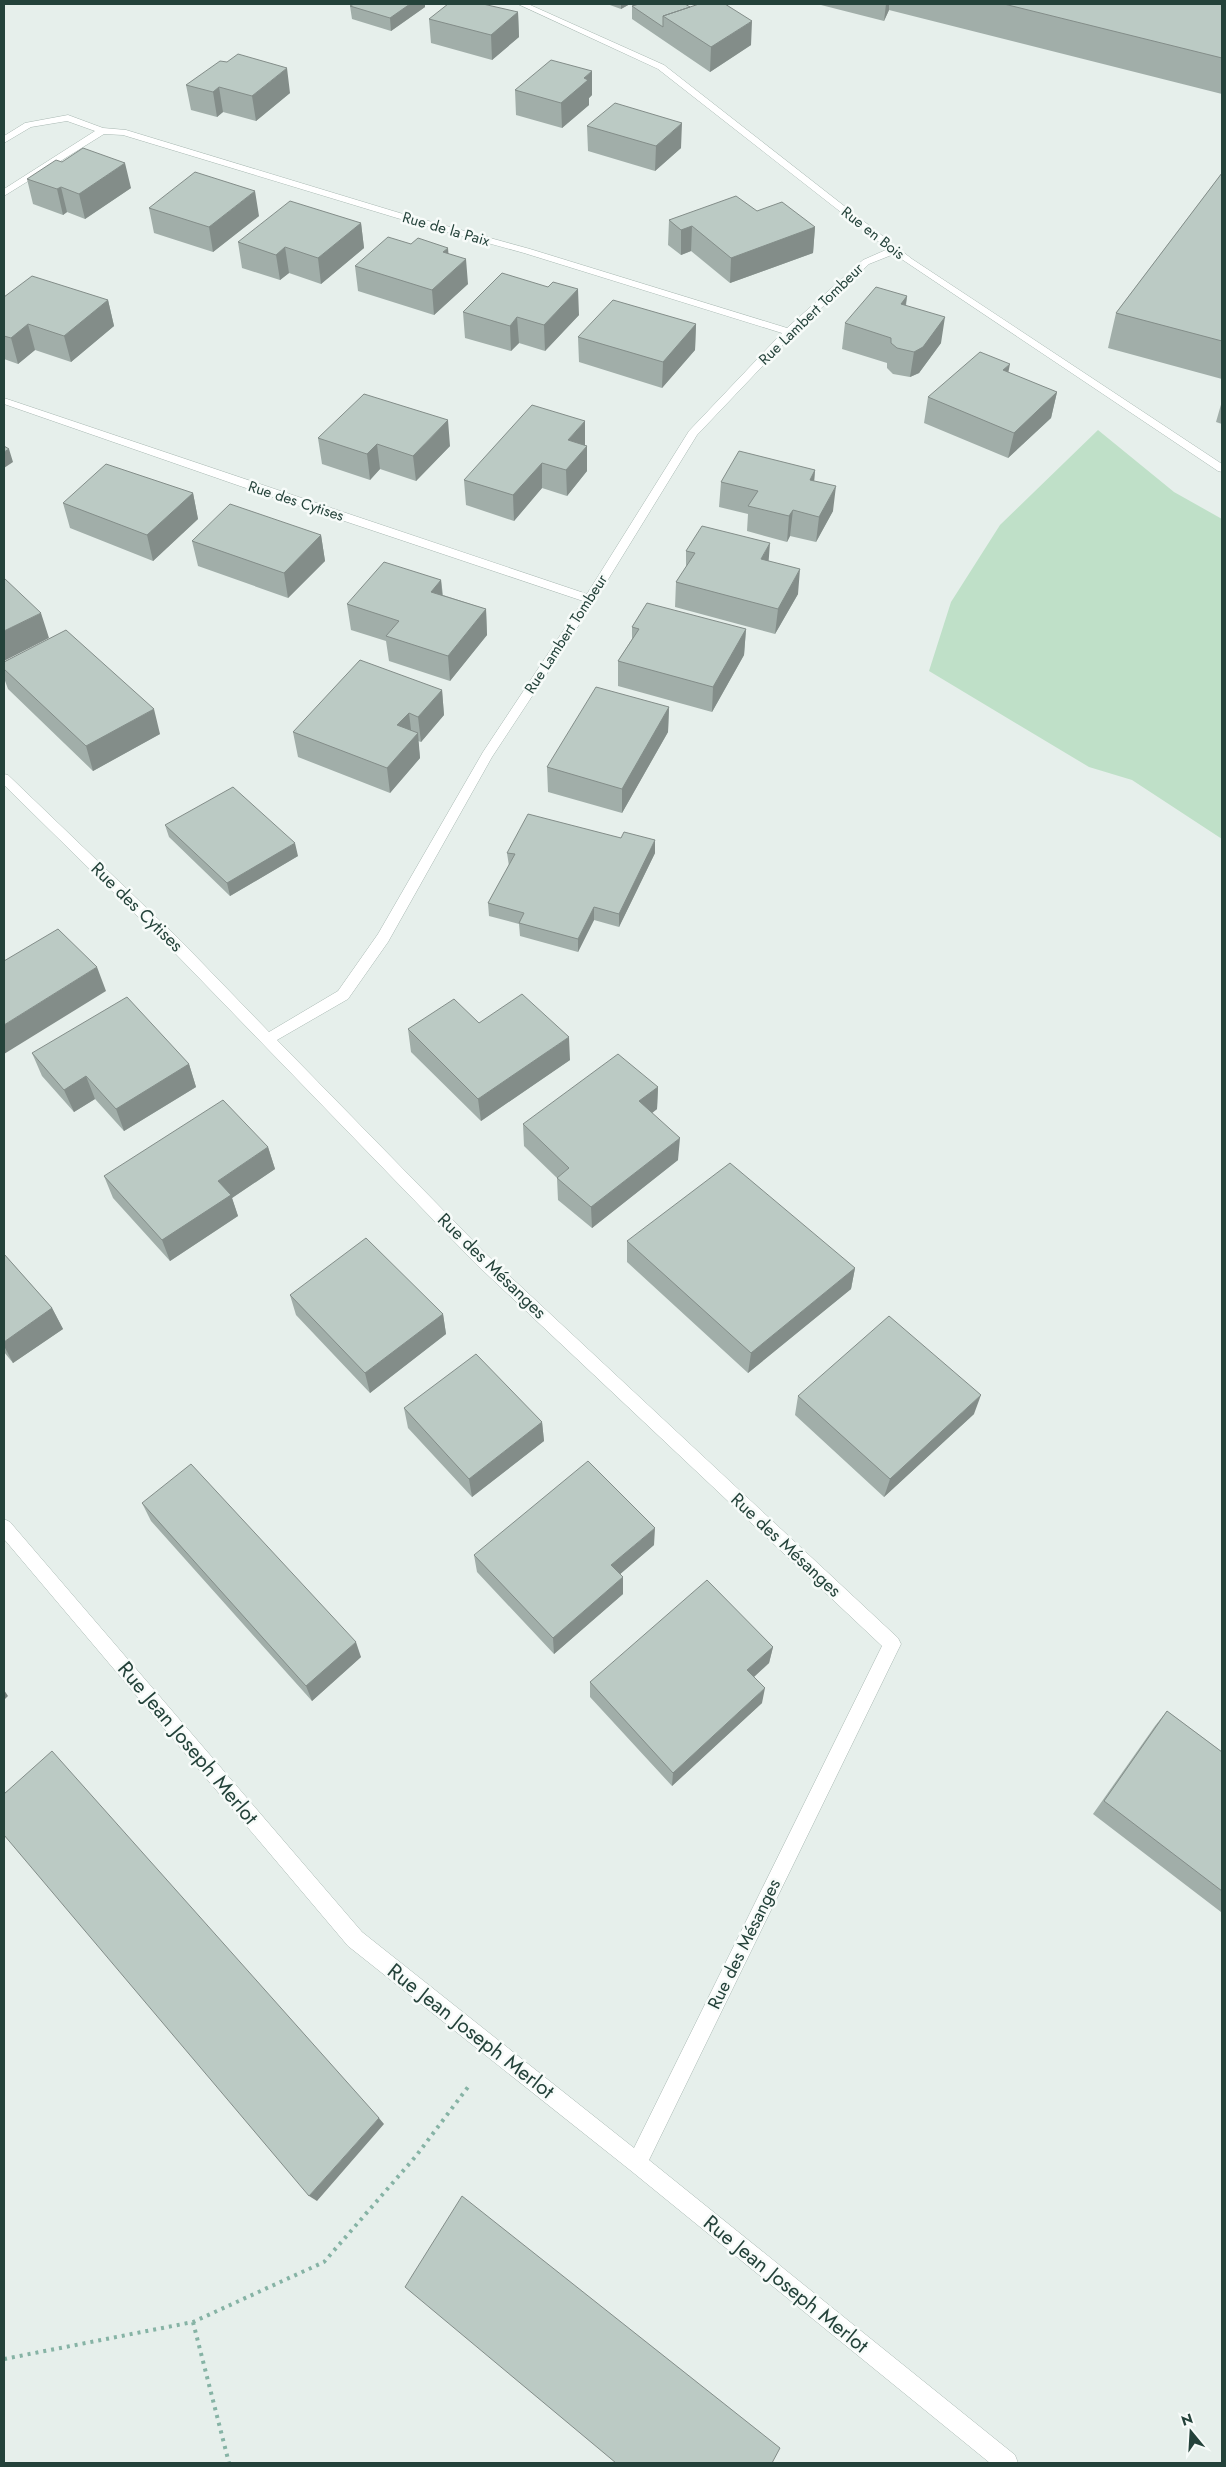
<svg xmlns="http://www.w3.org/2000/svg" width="1226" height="2467" font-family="Jost,sans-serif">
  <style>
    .green { fill: #bfe0c8 }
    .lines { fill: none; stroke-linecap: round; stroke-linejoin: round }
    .minor-casing { stroke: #a8b8b2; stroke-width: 1 }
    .path { stroke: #86b3a5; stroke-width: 4; stroke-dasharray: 3 5; stroke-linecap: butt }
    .minor { fill: #fff; fill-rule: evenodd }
    .wall { fill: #a1aea9 }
    .shaded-wall { fill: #838d89 }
    .building { fill: #bbcac4; stroke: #838d89 }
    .labels { text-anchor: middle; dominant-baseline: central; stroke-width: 5; stroke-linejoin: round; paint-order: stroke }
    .far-street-label { font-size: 15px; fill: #24423a; stroke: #f7fbf9 }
    .street-label { font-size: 18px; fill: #24423a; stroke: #f7fbf9 }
    .near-street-label { font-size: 21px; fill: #24423a; stroke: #f7fbf9 }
  </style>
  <rect width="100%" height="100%" fill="#e6efeb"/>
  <path class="green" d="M 1098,430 L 1174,492 L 1222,519 L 1222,839 L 1132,780 L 1089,767 L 929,671 L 951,602 L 1000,525 Z"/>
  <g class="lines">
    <defs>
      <path id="minor" d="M 518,4 L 528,4 L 664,65 L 912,259 L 1222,464 L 1222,472 L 1218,471 L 894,254 L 869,264 L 793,334 L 697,435 L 596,599 L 492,757 L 388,942 L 348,999 L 277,1040 L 486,1254 L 898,1638 L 901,1644 L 898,1650 L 649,2160 L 1015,2455 L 1018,2463 L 990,2463 L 630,2170 L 348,1946 L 4,1539 L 4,1519 L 10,1522 L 362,1932 L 634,2148 L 882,1646 L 476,1264 L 171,949 L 4,785 L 4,774 L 8,775 L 181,941 L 269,1032 L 338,991 L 378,934 L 483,752 L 583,601 L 240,486 L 4,404 L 4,398 L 587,594 L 689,431 L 782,333 L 524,253 L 397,218 L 123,135 L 104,134 L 4,196 L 4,189 L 95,131 L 67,121 L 31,127 L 4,143 L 4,136 L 25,123 L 68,115 L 103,128 L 126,130 L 403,214 L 530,249 L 787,328 L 863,260 L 888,249 L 658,69 Z"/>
    </defs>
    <use href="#minor" class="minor-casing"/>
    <path class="path" d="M 193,2322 L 229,2463
      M 4,2359 L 193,2322 L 324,2262 L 416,2156 L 468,2087"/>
    <use href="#minor" class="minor"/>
  </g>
  <path class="wall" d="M 607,4 L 630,4 L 621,9 Z
    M 639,4 L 751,45 L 710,72 L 632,19 L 632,6 Z
    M 821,4 L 1222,4 L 1222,94 L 889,10 L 884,21 L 821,5 Z
    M 350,6 L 425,7 L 391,31 L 352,19 Z
    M 518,12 L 519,37 L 492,60 L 431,43 L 429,19 Z
    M 227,62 L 290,93 L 256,121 L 223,112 L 217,117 L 191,110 L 186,85 Z
    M 515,90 L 592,95 L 589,98 L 589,105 L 562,128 L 516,115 Z
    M 587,126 L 681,148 L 655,171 L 588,151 Z
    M 62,162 L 131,188 L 85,219 L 67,212 L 63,215 L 33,204 L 27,179 Z
    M 1222,173 L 1222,379 L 1108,348 L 1116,313 Z
    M 149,208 L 259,216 L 213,252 L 154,233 Z
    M 757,211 L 815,227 L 813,253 L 730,283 L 691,251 L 681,255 L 668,245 L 669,220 Z
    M 361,223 L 364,248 L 321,284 L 289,273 L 280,280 L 242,268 L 238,242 Z
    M 411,244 L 448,253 L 468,284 L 434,315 L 358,291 L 355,266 Z
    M 907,296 L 906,306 L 941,343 L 919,373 L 910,377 L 893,374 L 887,368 L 887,363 L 842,349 L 845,323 Z
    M 4,297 L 108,300 L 114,326 L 71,362 L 35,350 L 18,364 L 4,359 Z
    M 463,312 L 579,315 L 545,351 L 519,343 L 511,351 L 465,338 Z
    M 696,324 L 695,350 L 662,388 L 579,362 L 578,337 Z
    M 1008,373 L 1057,392 L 1051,418 L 1008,458 L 924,423 L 928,397 Z
    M 1222,401 L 1222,424 L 1216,422 Z
    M 318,438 L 450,446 L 416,481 L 380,469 L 370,480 L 322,464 Z
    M 585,445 L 587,446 L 587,471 L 567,496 L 542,488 L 514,521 L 466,505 L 464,480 Z
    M 815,470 L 814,481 L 833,511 L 816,542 L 790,536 L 787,542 L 747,531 L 748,514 L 719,507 L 721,482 Z
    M 193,493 L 198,519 L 153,561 L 70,528 L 63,503 Z
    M 321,535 L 325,561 L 288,598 L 198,566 L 192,541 Z
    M 686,551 L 769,561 L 798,594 L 775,634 L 675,607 L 676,582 L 686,567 Z
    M 441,580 L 443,595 L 486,609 L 487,635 L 450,681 L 389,661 L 386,641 L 351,630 L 347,604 Z
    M 632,627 L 746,629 L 744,655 L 712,712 L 618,686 L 618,661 L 632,639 Z
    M 4,662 L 160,734 L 93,771 L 8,689 L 4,678 Z
    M 442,690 L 444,715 L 421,742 L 418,741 L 420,758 L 390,793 L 298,757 L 293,732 Z
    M 669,707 L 668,732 L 622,813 L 548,792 L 547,767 Z
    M 165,825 L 298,856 L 230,896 L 169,837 Z
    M 507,853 L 655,853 L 619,927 L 594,920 L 578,952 L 520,936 L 519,924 L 489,916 L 488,903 L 509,866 Z
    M 479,1023 L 570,1060 L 481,1121 L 411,1052 L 408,1029 Z
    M 32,1053 L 189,1064 L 196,1087 L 124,1131 L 95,1099 L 74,1112 L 42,1076 Z
    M 658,1087 L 657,1109 L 652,1113 L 678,1160 L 592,1228 L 558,1200 L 557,1178 L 524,1146 L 523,1124 Z
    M 268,1147 L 275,1169 L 232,1198 L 238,1216 L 170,1261 L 113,1198 L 104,1176 Z
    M 627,1241 L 855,1268 L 851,1289 L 748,1373 L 627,1262 Z
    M 4,1254 L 52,1308 L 63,1329 L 13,1363 L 4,1352 Z
    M 290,1295 L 443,1314 L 446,1334 L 370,1393 L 296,1315 Z
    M 798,1396 L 974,1414 L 884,1497 L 795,1415 Z
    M 404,1408 L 542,1422 L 544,1441 L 472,1497 L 408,1428 Z
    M 142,1503 L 361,1657 L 312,1701 L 151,1521 Z
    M 654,1545 L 620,1574 L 623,1594 L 554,1654 L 477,1572 L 474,1555 Z
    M 773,1647 L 769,1663 L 754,1677 L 762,1703 L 672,1786 L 590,1697 L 590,1682 Z
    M 1167,1711 L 1222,1752 L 1222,1911 L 1221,1912 L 1093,1814 L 1155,1726 Z"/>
  <path class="shaded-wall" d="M 410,4 L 425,4 L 425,7 L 391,31 L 390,18 Z
    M 621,4 L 630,4 L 621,9 Z
    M 886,4 L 889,4 L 889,10 L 884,21 Z
    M 518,12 L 519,37 L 492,60 L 491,35 Z
    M 752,21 L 751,45 L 710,72 L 711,47 Z
    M 287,68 L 290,93 L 256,121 L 252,96 Z
    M 592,71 L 592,95 L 589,98 L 589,105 L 562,128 L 561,103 L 584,78 Z
    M 219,87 L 223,112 L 217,117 L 213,92 Z
    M 682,123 L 681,148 L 655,171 L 656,146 Z
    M 125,163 L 131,188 L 85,219 L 79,194 Z
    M 61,187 L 67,212 L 63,215 L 57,189 Z
    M 255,191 L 259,216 L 213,252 L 209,227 Z
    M 361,223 L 364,248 L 321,284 L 318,258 Z
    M 692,226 L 691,251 L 681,255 L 681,230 Z
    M 815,227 L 813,253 L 730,283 L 731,258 Z
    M 285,247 L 289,273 L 280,280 L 276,255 Z
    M 448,248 L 450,273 L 443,252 Z
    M 466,259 L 468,284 L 434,315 L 432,290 Z
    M 578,289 L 579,315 L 545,351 L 544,325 Z
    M 907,296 L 903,322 L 901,304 Z
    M 108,300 L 114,326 L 71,362 L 64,336 Z
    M 517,317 L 519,343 L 511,351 L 510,326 Z
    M 945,317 L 941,343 L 919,373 L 910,377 L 914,352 Z
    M 28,324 L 35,350 L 18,364 L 11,338 Z
    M 696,324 L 695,350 L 662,388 L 663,362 Z
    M 1010,364 L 1005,389 L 1003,370 Z
    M 1057,392 L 1051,418 L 1008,458 L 1014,433 Z
    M 448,420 L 450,446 L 416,481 L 413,456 Z
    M 585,421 L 585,447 L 568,440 Z
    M 377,444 L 380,469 L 370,480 L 367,454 Z
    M 587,446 L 587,471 L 567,496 L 566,470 Z
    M 9,449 L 13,462 L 4,468 L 4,452 Z
    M 542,463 L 542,488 L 514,521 L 513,495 Z
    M 815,470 L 813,496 L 810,480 Z
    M 836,486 L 833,511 L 816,542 L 819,517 Z
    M 193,493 L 198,519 L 153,561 L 147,535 Z
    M 793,510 L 790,536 L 787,542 L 789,516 Z
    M 321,535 L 325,561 L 288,598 L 284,573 Z
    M 770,543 L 768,569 L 761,559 Z
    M 800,569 L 798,594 L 775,634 L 778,609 Z
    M 441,580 L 443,605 L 431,592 Z
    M 486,609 L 487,635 L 450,681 L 448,656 Z
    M 41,613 L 49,638 L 4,661 L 4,631 Z
    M 746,629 L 744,655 L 712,712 L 713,687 Z
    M 442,690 L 444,715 L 421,742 L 418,717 Z
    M 669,707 L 668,732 L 622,813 L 622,789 Z
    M 154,709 L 160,734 L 93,771 L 86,746 Z
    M 409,713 L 412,738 L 397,725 Z
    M 418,733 L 420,758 L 390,793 L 387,768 Z
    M 655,840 L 655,853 L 619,927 L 619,914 Z
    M 295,843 L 298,856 L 230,896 L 227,883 Z
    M 594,907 L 594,920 L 578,952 L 578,939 Z
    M 97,967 L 106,991 L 4,1054 L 4,1025 Z
    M 569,1037 L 570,1060 L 481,1121 L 478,1099 Z
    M 189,1064 L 196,1087 L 124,1131 L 116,1109 Z
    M 86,1076 L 95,1099 L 74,1112 L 64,1090 Z
    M 658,1087 L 657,1109 L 638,1124 L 639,1101 Z
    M 680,1138 L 678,1160 L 592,1228 L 591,1207 Z
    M 268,1147 L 275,1169 L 232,1198 L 238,1216 L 170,1261 L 162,1240 L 218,1181 Z
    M 855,1268 L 851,1289 L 748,1373 L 751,1353 Z
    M 52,1308 L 63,1329 L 13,1363 L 4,1346 L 4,1342 Z
    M 443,1314 L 446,1334 L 370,1393 L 365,1373 Z
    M 981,1395 L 974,1414 L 884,1497 L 890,1479 Z
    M 542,1422 L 544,1441 L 472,1497 L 469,1479 Z
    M 655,1528 L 654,1545 L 611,1582 L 611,1565 Z
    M 623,1577 L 623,1594 L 554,1654 L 553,1638 Z
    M 356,1642 L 361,1657 L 312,1701 L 306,1686 Z
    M 773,1647 L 769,1663 L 745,1685 L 747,1670 Z
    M 765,1688 L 762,1703 L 672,1786 L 673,1773 Z
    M 4,1690 L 8,1696 L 4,1700 Z
    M 379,2118 L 384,2124 L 317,2201 L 309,2196 Z"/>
  <path class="building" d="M 354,4 L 410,4 L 390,18 L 350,6 Z
    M 448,4 L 483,4 L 518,12 L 491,35 L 429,19 Z
    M 639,4 L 685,4 L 690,7 L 663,16 L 663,27 L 632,6 Z
    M 699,4 L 725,4 L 752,21 L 711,47 L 663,16 Z
    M 1004,4 L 1222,4 L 1222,58 Z
    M 238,54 L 287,68 L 252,96 L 219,87 L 213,92 L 186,85 L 220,61 L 227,62 Z
    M 551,60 L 592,71 L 584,78 L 588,80 L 561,103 L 515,90 Z
    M 615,103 L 682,123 L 656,146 L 587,126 Z
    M 83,148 L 125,163 L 79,194 L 61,187 L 57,189 L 27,179 L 56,160 L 62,162 Z
    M 195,172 L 255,191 L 209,227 L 149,208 Z
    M 1222,173 L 1222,341 L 1116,313 Z
    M 736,196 L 757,211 L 782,202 L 815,227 L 731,258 L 692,226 L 681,230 L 669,220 Z
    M 290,201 L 361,223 L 318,258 L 285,247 L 276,255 L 238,242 Z
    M 388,237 L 411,244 L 418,238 L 448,248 L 443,252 L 466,259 L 432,290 L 355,266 Z
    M 502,273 L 548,287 L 553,282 L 578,289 L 544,325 L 517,317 L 510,326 L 463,312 Z
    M 32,276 L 108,300 L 64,336 L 28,324 L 11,338 L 4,336 L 4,297 Z
    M 876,287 L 907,296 L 901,304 L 945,317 L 923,347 L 914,352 L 897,348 L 891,343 L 891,338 L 845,323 Z
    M 613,300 L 696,324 L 663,362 L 578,337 Z
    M 980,352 L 1010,364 L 1003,370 L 1057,392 L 1014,433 L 928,397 Z
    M 364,394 L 448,420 L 413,456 L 377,444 L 367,454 L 318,438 Z
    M 532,405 L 585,421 L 568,440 L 587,446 L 566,470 L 542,463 L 513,495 L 464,480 Z
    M 4,446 L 9,449 L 4,452 Z
    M 739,451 L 815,470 L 810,480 L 836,486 L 819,517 L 793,510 L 789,516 L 748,506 L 758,491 L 721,482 Z
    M 106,464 L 193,493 L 147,535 L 63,503 Z
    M 230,504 L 321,535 L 284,573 L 192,541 Z
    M 702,526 L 770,543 L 761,559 L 800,569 L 778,609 L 676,582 L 695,553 L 686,551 Z
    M 384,562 L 441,580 L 431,592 L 486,609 L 448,656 L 386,636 L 399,621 L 347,604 Z
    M 4,578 L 41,613 L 4,631 Z
    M 647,603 L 746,629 L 713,687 L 618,661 L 639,629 L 632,627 Z
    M 66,630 L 154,709 L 86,746 L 4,669 L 4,662 Z
    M 360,660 L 442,690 L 418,717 L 409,713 L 397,725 L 418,733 L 387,768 L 293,732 Z
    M 596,687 L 669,707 L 622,789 L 547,767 Z
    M 233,787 L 295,843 L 227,883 L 165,825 Z
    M 528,814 L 621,838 L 624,832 L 655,840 L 619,914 L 594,907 L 578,939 L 519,923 L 524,913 L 488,903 L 515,854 L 507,853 Z
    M 58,929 L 97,967 L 4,1025 L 4,961 Z
    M 522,994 L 569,1037 L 478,1099 L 408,1029 L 454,999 L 479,1023 Z
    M 127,997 L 189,1064 L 116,1109 L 86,1076 L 64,1090 L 32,1053 Z
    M 618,1054 L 658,1087 L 639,1101 L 680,1138 L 591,1207 L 557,1178 L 569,1168 L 523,1124 Z
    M 223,1100 L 268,1147 L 218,1181 L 231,1195 L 162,1240 L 104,1176 Z
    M 730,1163 L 855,1268 L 751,1353 L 627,1241 Z
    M 366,1238 L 443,1314 L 365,1373 L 290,1295 Z
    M 4,1254 L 52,1308 L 4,1342 Z
    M 889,1316 L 981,1395 L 890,1479 L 798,1396 Z
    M 476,1354 L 542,1422 L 469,1479 L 404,1408 Z
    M 588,1461 L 655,1528 L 611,1565 L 623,1577 L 553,1638 L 474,1555 Z
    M 191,1464 L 356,1642 L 306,1686 L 142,1503 Z
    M 707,1580 L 773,1647 L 747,1670 L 765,1688 L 673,1773 L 590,1682 Z
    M 1167,1711 L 1222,1752 L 1222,1891 L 1104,1801 Z
    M 52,1751 L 379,2118 L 309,2196 L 4,1835 L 4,1794 Z
    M 462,2196 L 780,2448 L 772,2463 L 616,2463 L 405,2287 Z"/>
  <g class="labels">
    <g class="far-street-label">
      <text transform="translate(446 229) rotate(16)">Rue de la Paix</text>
      <text transform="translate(873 233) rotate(38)">Rue en Bois</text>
      <text transform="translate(811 314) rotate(-44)">Rue Lambert Tombeur</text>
      <text transform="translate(296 501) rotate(18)">Rue des Cytises</text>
      <text transform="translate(566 634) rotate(-57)">Rue Lambert Tombeur</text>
    </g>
    <g class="street-label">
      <text transform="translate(137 907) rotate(44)">Rue des Cytises</text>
      <text transform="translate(492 1266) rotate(44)">Rue des Mésanges</text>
      <text transform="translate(786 1545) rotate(43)">Rue des Mésanges</text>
      <text transform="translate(744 1944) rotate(-64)">Rue des Mésanges</text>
    </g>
    <g class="near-street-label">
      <text transform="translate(188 1743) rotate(50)">Rue Jean Joseph Merlot</text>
      <text transform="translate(471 2031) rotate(38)">Rue Jean Joseph Merlot</text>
      <text transform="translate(786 2284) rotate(39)">Rue Jean Joseph Merlot</text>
    </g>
  </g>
  <rect width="1226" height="2467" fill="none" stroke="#24423a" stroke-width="10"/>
  <g transform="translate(1191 2432) rotate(342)" stroke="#f7fbf9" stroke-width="4" paint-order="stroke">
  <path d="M0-4L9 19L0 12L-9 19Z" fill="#24423a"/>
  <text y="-8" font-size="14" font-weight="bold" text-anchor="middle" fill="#24423a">N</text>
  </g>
</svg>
